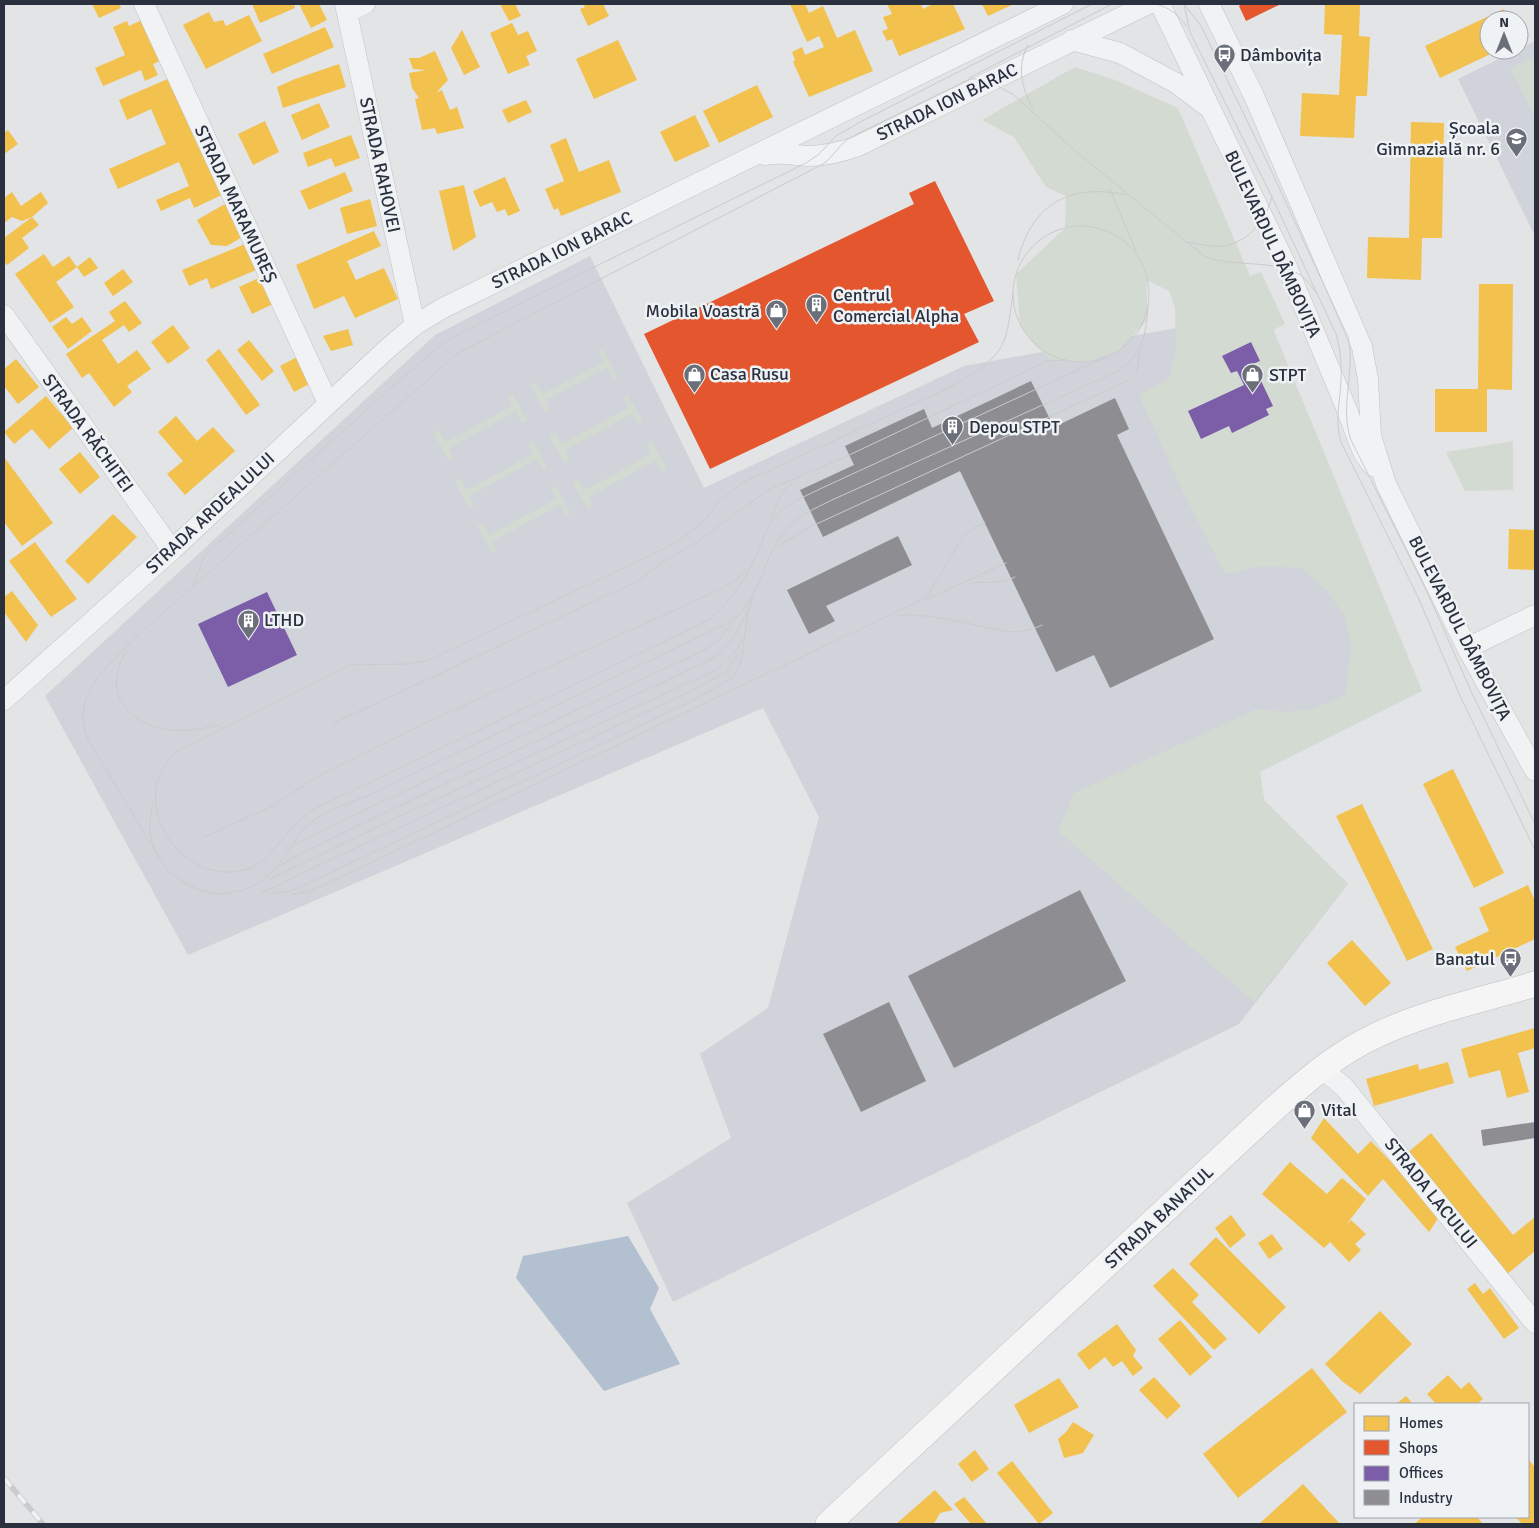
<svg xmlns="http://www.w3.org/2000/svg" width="1539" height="1528" font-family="Signika,sans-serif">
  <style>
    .built { fill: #d0d3d9 }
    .green { fill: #d2dad2 }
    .water { fill: #b2c0d0 }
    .homes { fill: #f2c14e }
    .shops { fill: #e4572e }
    .offices { fill: #7b5ea7 }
    .industry { fill: #8d8d92 }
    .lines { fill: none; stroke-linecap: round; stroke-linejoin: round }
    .minor-casing { stroke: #c0c2c4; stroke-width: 21 }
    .major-casing { stroke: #bec1c4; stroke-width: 26 }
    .minor { stroke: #f0f2f3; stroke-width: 20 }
    .major { stroke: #f5f5f6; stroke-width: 25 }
    .tram { stroke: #cacbcd; stroke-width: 1 }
    .rail-casing { stroke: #cacbcd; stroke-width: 5.5 }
    .rail { stroke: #eff2f5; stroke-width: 4; stroke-dasharray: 11; stroke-linecap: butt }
    .labels { text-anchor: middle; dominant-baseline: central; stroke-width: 5; stroke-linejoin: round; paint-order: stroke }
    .poi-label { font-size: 18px; fill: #2a303e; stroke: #eff2f5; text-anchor: start }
    .street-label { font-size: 18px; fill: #2a303e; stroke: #eff2f5 }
  </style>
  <rect width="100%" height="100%" fill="#e2e4e6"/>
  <path class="built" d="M 1535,41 L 1535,236 L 1458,79 Z
    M 590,256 L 704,488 L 964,366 L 1266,312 L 1422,691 L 1260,772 L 1264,800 L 1348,884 L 1239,1024 L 673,1302 L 627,1203 L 731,1138 L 700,1054 L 768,1008 L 819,817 L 763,708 L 188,955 L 45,696 L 435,335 Z"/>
  <path class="green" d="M 1535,56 L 1535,118 L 1510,68 Z
    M 1075,67 L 1115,80 L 1178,108 L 1250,276 L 1261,272 L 1285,324 L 1273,330 L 1422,691 L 1260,772 L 1264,800 L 1348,884 L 1254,1002 L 1058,831 L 1074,793 L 1257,709 L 1285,712 L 1313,709 L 1345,695 L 1351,648 L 1345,617 L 1327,591 L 1301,568 L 1262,566 L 1225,574 L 1183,492 L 1139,395 L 1168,379 L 1176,352 L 1175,307 L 1169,291 L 1147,280 L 1147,320 L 1118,351 L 1087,362 L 1051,360 L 1036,346 L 1020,325 L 1016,274 L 1065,228 L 1066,196 L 1046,187 L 1014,137 L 982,120 Z
    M 603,349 L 618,377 L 614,379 L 607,368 L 546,400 L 550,410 L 545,412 L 530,385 L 535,382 L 543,394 L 603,362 L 598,352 Z
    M 512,393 L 527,420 L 522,423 L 516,412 L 449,448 L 454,458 L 448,460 L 433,433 L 439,430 L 446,442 L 512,406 L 507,396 Z
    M 628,395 L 643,422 L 638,425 L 632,414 L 565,450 L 570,460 L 564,463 L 549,435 L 555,432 L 562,444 L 628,408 L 623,398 Z
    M 533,441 L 548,468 L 544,470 L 537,459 L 470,496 L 475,505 L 469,508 L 454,481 L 460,478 L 467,490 L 533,454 L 528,444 Z
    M 1513,441 L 1513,490 L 1465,491 L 1446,452 Z
    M 652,442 L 667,469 L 662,472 L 655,461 L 589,497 L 593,506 L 588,510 L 572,481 L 578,478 L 585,490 L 651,454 L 646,445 Z
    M 556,486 L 571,513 L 566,516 L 560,505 L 493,541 L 497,551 L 492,553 L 477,526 L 482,523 L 489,535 L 556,499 L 550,489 Z"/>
  <path class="water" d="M 628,1236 L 659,1288 L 650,1309 L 680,1364 L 604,1391 L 516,1278 L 523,1256 Z"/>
  <path class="homes" d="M 92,4 L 119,4 L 121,8 L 99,18 Z
    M 252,4 L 294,4 L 295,8 L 260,23 Z
    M 299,4 L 319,4 L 327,20 L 311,28 Z
    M 500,4 L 515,4 L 521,16 L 509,21 Z
    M 583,4 L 603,4 L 609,16 L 588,26 L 580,9 L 585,7 Z
    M 790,4 L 805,4 L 809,13 L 823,6 L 837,38 L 855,30 L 873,71 L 809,97 L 793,62 L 795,60 L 792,52 L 802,47 L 805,55 L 824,47 L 819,36 L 807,42 Z
    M 887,4 L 921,4 L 923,9 L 933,4 L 953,4 L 965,29 L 899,56 L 892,39 L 887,41 L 882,31 L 888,29 L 883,17 L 892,14 Z
    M 982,4 L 1014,4 L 988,16 Z
    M 1325,4 L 1360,4 L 1359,36 L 1370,37 L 1367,96 L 1356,96 L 1354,138 L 1300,136 L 1302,93 L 1339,95 L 1342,35 L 1324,34 Z
    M 1504,9 L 1509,20 L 1489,20 L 1489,50 L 1499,50 L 1440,78 L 1425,46 Z
    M 209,12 L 214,22 L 223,20 L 226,26 L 249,15 L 262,41 L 206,69 L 183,25 Z
    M 142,20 L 160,61 L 153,64 L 158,75 L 145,81 L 141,70 L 103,86 L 95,68 L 125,55 L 113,27 L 127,21 L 129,26 Z
    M 512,23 L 518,35 L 528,31 L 537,51 L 526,56 L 530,65 L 508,74 L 490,33 Z
    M 325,27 L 334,47 L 272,74 L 263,54 Z
    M 462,30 L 480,67 L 464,75 L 451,48 Z
    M 618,40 L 637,80 L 594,99 L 576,59 Z
    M 435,51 L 448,80 L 436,93 L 442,90 L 450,110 L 457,107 L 464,128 L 437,134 L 435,128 L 422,130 L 415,99 L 419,98 L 412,88 L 409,73 L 426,70 L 413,69 L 409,58 L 419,58 Z
    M 339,64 L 346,87 L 283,108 L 277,87 L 295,79 Z
    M 170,78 L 222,195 L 194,208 L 190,198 L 161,211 L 156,200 L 189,186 L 179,162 L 118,189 L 109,169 L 166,144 L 151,109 L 127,120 L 119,100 Z
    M 757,85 L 773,117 L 719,143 L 703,111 Z
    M 526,100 L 532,112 L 508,123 L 502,110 Z
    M 319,103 L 330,127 L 302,140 L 291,115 Z
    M 695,115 L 710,146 L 675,162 L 660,132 Z
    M 265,121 L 279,152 L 253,165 L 238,134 Z
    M 1411,122 L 1444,123 L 1442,238 L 1422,238 L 1421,280 L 1367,278 L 1368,237 L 1409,238 Z
    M 8,130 L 18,144 L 4,154 L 4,133 Z
    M 351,135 L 360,158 L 335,167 L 331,158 L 308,167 L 303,153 Z
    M 566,138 L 579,172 L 609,160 L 621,192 L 561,216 L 558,208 L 554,210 L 545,189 L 564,181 L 550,145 Z
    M 345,172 L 353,191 L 309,210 L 300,191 Z
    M 505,177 L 520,211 L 508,216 L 505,209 L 497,212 L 492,202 L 480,207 L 473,191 Z
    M 464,185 L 476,237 L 453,251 L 439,191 Z
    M 12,192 L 21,206 L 41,192 L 48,203 L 32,217 L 22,221 L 12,217 L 4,223 L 4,198 Z
    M 370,199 L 377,226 L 347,234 L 340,208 Z
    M 230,201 L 249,233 L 227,246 L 211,245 L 197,220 Z
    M 32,217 L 39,225 L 22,238 L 29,248 L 7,265 L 4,261 L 4,238 Z
    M 374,231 L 381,246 L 347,261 L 356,280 L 384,268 L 398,299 L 355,318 L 344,296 L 314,309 L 296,265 Z
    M 245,244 L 256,270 L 211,289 L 207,278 L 189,286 L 182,270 Z
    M 44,254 L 53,267 L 69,256 L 77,267 L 56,282 L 74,307 L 50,323 L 15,274 Z
    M 90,257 L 98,268 L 84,277 L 77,267 Z
    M 123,269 L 133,282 L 113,296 L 104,283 Z
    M 261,277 L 273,304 L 252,314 L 239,287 Z
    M 1479,284 L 1513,284 L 1512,390 L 1487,389 L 1487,432 L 1435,432 L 1435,389 L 1478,389 Z
    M 125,301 L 142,323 L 129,332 L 124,325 L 102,340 L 118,364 L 137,350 L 151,369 L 127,386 L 132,392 L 114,407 L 89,373 L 82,378 L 66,354 L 115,321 L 109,312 Z
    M 66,317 L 72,324 L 82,317 L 92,331 L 68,349 L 52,327 Z
    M 173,325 L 190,348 L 168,364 L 151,342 Z
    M 348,329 L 353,345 L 331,351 L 323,336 Z
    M 249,340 L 274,371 L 262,381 L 237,350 Z
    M 219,349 L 260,405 L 246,415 L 206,360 Z
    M 301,355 L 315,381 L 294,392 L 280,366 Z
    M 16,359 L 39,387 L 18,404 L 4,386 L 4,369 Z
    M 46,396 L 73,428 L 49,449 L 32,429 L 14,444 L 4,432 Z
    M 176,416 L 197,441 L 213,427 L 235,451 L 185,495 L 167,474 L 183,461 L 158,432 Z
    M 80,452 L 100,477 L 80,494 L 59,469 Z
    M 4,457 L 53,523 L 22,546 L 4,522 Z
    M 113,514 L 137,537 L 88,584 L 65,561 Z
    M 1509,529 L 1535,530 L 1535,570 L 1508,569 Z
    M 35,542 L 77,599 L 51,617 L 9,561 Z
    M 12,591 L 38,625 L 26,642 L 4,612 L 4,597 Z
    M 1453,769 L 1504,873 L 1474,888 L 1423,784 Z
    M 1362,804 L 1433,949 L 1407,961 L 1336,816 Z
    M 1528,885 L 1535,901 L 1535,939 L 1467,971 L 1455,947 L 1489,931 L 1479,908 Z
    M 1352,940 L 1391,983 L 1365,1006 L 1327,963 Z
    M 1535,1028 L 1535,1048 L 1518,1053 L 1529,1092 L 1507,1098 L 1500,1070 L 1469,1078 L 1461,1049 Z
    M 1448,1062 L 1454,1083 L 1374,1106 L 1366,1079 L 1418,1064 L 1419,1070 Z
    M 1324,1118 L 1358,1154 L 1371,1141 L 1391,1162 L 1439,1217 L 1429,1232 L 1383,1179 L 1368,1196 L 1311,1138 Z
    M 1431,1133 L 1513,1235 L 1535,1217 L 1535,1251 L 1505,1276 L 1406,1154 Z
    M 1290,1162 L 1327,1194 L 1342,1178 L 1366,1199 L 1346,1225 L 1351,1220 L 1366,1234 L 1355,1244 L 1361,1250 L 1349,1262 L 1330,1242 L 1324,1248 L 1262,1194 Z
    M 1231,1215 L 1246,1235 L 1230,1248 L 1215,1228 Z
    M 1272,1234 L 1283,1249 L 1269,1259 L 1258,1243 Z
    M 1216,1237 L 1286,1307 L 1259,1334 L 1189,1264 Z
    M 1173,1268 L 1199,1295 L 1192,1302 L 1227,1339 L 1214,1350 L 1153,1286 Z
    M 1475,1283 L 1483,1294 L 1490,1288 L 1519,1328 L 1504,1339 L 1467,1289 Z
    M 1380,1311 L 1412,1344 L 1360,1394 L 1343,1382 L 1325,1364 Z
    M 1180,1320 L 1212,1357 L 1190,1376 L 1158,1339 Z
    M 1117,1324 L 1136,1350 L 1133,1356 L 1143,1368 L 1133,1376 L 1122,1361 L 1113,1367 L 1105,1357 L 1089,1370 L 1077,1354 Z
    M 1312,1368 L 1347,1412 L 1238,1498 L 1203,1454 Z
    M 1448,1375 L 1461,1389 L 1469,1382 L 1483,1399 L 1477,1404 L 1436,1404 L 1427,1394 Z
    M 1154,1377 L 1181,1406 L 1167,1419 L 1139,1390 Z
    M 1059,1378 L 1079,1407 L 1029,1433 L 1014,1405 Z
    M 1406,1396 L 1413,1404 L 1396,1404 Z
    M 1073,1422 L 1094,1435 L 1083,1453 L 1064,1458 L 1058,1439 L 1066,1432 Z
    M 975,1450 L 989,1469 L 972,1482 L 958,1464 Z
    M 1528,1459 L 1535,1467 L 1535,1524 L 1522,1524 L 1516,1517 L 1528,1517 Z
    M 1012,1461 L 1053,1513 L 1039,1524 L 997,1473 Z
    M 1303,1484 L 1340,1524 L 1259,1524 Z
    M 935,1490 L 953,1510 L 940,1513 L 935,1522 L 931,1524 L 896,1524 Z
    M 964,1497 L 987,1524 L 971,1524 L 954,1504 Z
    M 1423,1517 L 1477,1517 L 1483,1524 L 1414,1524 Z"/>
  <path class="shops" d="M 1242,4 L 1281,4 L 1246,21 L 1239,6 Z
    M 935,181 L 994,301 L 964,314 L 979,342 L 710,469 L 644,334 L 914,204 L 909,193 Z"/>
  <path class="offices" d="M 1251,342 L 1260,361 L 1253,364 L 1273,406 L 1266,409 L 1269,415 L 1232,433 L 1229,426 L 1201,439 L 1188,411 L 1244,385 L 1237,371 L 1231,373 L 1222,356 Z
    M 267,592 L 297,655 L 228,687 L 198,624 Z"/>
  <path class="industry" d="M 1031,381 L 1054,427 L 1115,398 L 1129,429 L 1117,435 L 1214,639 L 1110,688 L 1094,655 L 1056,672 L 960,471 L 823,537 L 800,490 L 854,465 L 845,446 L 924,409 L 932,428 Z
    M 898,536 L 912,565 L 826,606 L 835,621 L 809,634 L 787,590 Z
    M 1080,890 L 1126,981 L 954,1068 L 908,976 Z
    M 889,1002 L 926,1081 L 861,1112 L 823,1034 Z
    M 1535,1122 L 1535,1138 L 1483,1146 L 1481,1130 Z"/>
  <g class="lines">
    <defs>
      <path id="minor" d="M 144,4 L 328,403
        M 345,4 L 415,325
        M 1160,4 L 1288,269 L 1347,410 L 1358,440 L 1364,454 L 1373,466
        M 1209,4 L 1254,96 L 1362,347 L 1368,379 L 1371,436 L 1386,484 L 1467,648 L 1535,771
        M 347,12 L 365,4
        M 1072,40 L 1120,53 L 1176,83 L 1208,107
        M 765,155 C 779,152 793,155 808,156 C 825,156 841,152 858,146 L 1148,4
        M 4,315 L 172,550
        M 1467,648 L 1535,615
        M 4,700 L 172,550 L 386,350 L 415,325 L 443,308 L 1063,4
        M 1321,1068 L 1344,1087 L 1535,1323"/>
      <path id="major" d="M 828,1524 L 1276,1107 C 1307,1080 1338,1053 1375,1036 C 1424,1012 1483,1000 1535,984"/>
    </defs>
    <use href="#minor" class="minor-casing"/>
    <use href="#major" class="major-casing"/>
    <use href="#minor" class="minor"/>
    <use href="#major" class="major"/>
    <path class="tram" d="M 1156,4 C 1170,8 1178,14 1187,27
      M 1184,4 L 1190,32 L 1272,197 L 1336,334 C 1342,354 1342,374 1340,394 C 1338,411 1336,426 1341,442 L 1418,597 L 1460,696 L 1535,850
      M 1184,4 L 1201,26 L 1270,168 L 1348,337 C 1356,371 1339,407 1351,440 L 1428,594 L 1471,691 L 1535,824
      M 1028,45 C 1016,67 1022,88 1033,109
      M 969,78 L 1112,4
      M 1110,189 L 1136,251
      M1013 294a68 68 0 1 1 136 0a68 68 0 1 1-136 0Z
      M 1188,242 C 1199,244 1212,247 1223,246 C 1248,243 1267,219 1272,196
      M 1018,260 C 1032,202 1072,183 1127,195
      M 1013,293 C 1011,306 1010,321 1006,335 C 999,362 967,378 944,390 L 742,483 L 719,501 L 704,521 L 694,529 L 670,546 L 429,660 L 407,664 L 349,665 L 177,751 C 122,800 182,890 248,869 C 272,861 288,825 312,810 L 709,620 C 734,598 744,581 758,551 C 763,540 767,526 775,517 C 787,503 806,496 822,488 L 1106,357
      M 771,518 L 782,493 L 794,480
      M 777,547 L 810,527 L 1129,380 L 1137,372 L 1140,351
      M 969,583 C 985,581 1000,585 1015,577
      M 194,585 L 204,556 L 392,387 L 441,345 L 460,333 L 806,163 L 818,155 L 836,136 L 862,121 L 1092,4
      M 927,599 L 1006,563
      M 898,615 C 923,614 947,619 971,624 C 998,629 1016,638 1042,625
      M 125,653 C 116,669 112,688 123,704 C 144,736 187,733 219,725
      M 332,724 L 640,580 L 661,563 L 697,542 L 768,490 L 845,457 L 1048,361 L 1066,360
      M 153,803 C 150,816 148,832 153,845 C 163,874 192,893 222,894
      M 202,838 L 272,806 L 320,775 L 423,724 L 721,589 L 737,579 L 746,570
      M 294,845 L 352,816 L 704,650 L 718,641 L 732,624
      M 158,856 L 90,743 C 66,697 109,665 138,635 L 458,353 L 817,167 L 826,162 L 845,141 L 859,133 L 970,79 L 979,79 L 989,81 L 1014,95 L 1074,150 L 1204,256 C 1233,268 1269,259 1297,273 C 1305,277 1310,285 1316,292
      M 267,881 L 385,823 L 718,669 L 735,652 L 743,639
      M 261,892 L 271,889 L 298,875 L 687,693 L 726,672 L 738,654
      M 272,893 L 288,892 L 298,888 L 688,703 L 731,679 L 738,669 L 742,656 L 748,611 L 753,597 C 743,622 732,647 708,661 L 419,796 L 302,853 L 276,868
      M 217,894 C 254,892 269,879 289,850 C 295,841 300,832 308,825 C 324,811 347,804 367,796 L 732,621 C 763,595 761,561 784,532 C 796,516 814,509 832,500 L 1118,371 C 1143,354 1146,335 1148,306
      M 292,894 L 307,892 L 322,886 L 879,620 L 926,598 L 963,537 L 975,527 L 985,522"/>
    <defs>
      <path id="rail" d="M 4,1478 L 43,1524"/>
    </defs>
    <use href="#rail" class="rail-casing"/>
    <use href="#rail" class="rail"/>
  </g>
  <defs>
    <symbol id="bus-pin" viewBox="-11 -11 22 30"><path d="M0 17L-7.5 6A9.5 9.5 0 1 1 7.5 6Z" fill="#6a6f79" stroke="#eff2f5"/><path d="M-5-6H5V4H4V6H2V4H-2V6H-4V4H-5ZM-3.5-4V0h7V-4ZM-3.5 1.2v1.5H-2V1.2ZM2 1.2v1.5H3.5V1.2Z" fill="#fff"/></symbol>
    <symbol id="school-pin" viewBox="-11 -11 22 30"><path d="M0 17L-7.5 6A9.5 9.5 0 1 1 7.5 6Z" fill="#6a6f79" stroke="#eff2f5"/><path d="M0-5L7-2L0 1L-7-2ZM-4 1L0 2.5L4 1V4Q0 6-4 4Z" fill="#fff"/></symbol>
    <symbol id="building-pin" viewBox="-11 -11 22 30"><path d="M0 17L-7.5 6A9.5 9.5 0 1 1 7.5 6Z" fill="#6a6f79" stroke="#eff2f5"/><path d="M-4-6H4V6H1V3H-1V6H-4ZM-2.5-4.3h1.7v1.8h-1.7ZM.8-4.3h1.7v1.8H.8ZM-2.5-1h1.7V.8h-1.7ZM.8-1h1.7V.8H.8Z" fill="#fff"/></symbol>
    <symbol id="shop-pin" viewBox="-11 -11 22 30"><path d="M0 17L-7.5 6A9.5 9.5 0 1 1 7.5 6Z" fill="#6a6f79" stroke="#eff2f5"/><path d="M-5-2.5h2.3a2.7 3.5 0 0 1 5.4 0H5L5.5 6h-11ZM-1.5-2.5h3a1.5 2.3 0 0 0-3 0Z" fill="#fff"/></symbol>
  </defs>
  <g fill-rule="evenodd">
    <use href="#bus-pin" x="1212" y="42" width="25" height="34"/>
    <use href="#school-pin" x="1504" y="126" width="25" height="34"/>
    <use href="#building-pin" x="804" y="292" width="25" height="34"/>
    <use href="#shop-pin" x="764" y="298" width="25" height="34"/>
    <use href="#shop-pin" x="682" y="362" width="25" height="34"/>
    <use href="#shop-pin" x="1240" y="362" width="25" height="34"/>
    <use href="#building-pin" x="940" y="414" width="25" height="34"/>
    <use href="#building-pin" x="236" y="608" width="25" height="34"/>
    <use href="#bus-pin" x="1498" y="946" width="25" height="34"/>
    <use href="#shop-pin" x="1292" y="1098" width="25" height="34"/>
  </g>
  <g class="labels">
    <g class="poi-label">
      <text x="1240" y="55">Dâmbovița</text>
      <text x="1500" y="128" text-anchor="end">Școala<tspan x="1500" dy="21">Gimnazială nr. 6</tspan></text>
      <text x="833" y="295">Centrul<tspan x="833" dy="21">Comercial Alpha</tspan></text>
      <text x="760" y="311" text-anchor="end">Mobila Voastră</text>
      <text x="710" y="374">Casa Rusu</text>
      <text x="1269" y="375">STPT</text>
      <text x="969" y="427">Depou STPT</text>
      <text x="264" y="620">LTHD</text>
      <text x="1495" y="959" text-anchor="end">Banatul</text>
      <text x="1321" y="1110">Vital</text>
    </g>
    <g class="street-label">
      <text transform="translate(947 102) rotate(-26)">STRADA ION BARAC</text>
      <text transform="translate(380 165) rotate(78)">STRADA RAHOVEI</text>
      <text transform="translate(236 204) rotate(65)">STRADA MARAMUREȘ</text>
      <text transform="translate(1273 244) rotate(65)">BULEVARDUL DÂMBOVIȚA</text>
      <text transform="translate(562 250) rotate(-26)">STRADA ION BARAC</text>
      <text transform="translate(88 433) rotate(54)">STRADA RĂCHITEI</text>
      <text transform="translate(210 513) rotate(-43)">STRADA ARDEALULUI</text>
      <text transform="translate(1460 628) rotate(63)">BULEVARDUL DÂMBOVIȚA</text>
      <text transform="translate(1431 1193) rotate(51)">STRADA LACULUI</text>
      <text transform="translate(1159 1217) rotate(-43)">STRADA BANATUL</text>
    </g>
  </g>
  <rect width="1539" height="1528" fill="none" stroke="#2a303e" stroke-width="10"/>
  <rect x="1354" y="1403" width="175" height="115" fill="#eff2f5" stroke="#a0a4ac"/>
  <rect x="1364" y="1416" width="25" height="15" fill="#f2c14e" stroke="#a0a4ac"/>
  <text x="1399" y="1428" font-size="15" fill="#2a303e">Homes</text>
  <rect x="1364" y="1440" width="25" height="15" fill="#e4572e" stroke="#a0a4ac"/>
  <text x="1399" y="1453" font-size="15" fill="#2a303e">Shops</text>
  <rect x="1364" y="1466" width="25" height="15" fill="#7b5ea7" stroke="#a0a4ac"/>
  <text x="1399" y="1478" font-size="15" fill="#2a303e">Offices</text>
  <rect x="1364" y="1490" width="25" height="15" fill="#8d8d92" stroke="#a0a4ac"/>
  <text x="1399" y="1503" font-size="15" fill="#2a303e">Industry</text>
  <g transform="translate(1504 35)"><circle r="24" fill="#eff2f5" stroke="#a0a4ac"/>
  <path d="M0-4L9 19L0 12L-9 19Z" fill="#6a6f79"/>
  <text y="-8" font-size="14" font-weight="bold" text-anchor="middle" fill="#2a303e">N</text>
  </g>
</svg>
